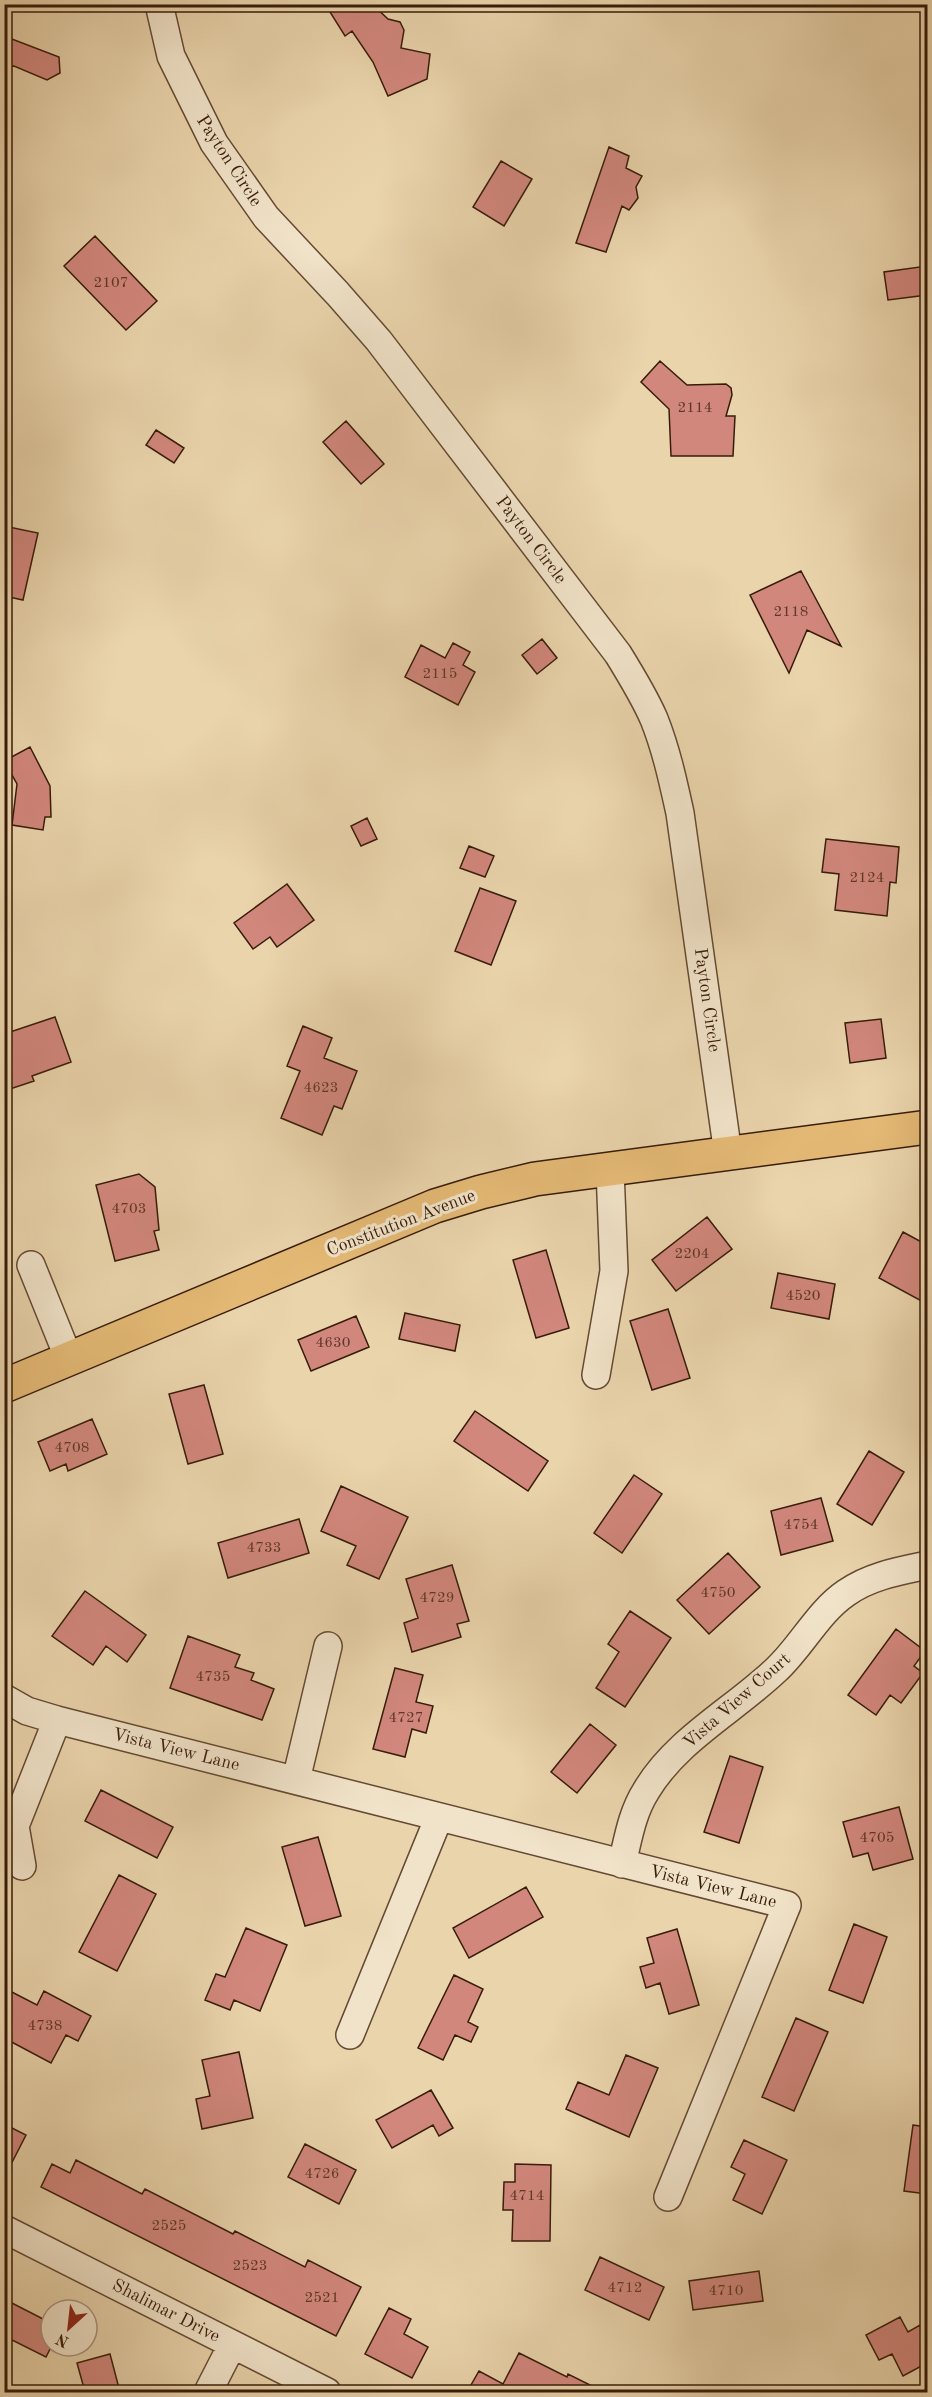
<svg xmlns="http://www.w3.org/2000/svg" width="932" height="2397" font-family="'Old Standard TT',serif">
  <style>
    .building { fill: #d2877d; stroke: #371c0a; stroke-width: 1.5 }
    .lines { fill: none; stroke-linecap: round; stroke-linejoin: round }
    .minor-casing { stroke: #644a32; stroke-width: 30 }
    .major-casing { stroke: #371c0a; stroke-width: 36 }
    .minor { stroke: #f1e3c9; stroke-width: 27 }
    .major { stroke: #e5ba76; stroke-width: 33 }
    .labels { text-anchor: middle; dominant-baseline: central; stroke-width: 6; stroke-linejoin: round; paint-order: stroke }
    .number-label { font-size: 15px; fill: #5e3727 }
    .street-label { font-size: 18px; fill: #371c0a; stroke: #f1e3c9 }
  </style>
  <rect width="100%" height="100%" fill="#ead4ac"/>
  <filter id="stains"><feTurbulence type="fractalNoise" baseFrequency=".00333" numOctaves="4"/><feColorMatrix values="0 0 0 0 .2 0 0 0 0 .09 0 0 0 0 .02 0 0 0 .5 -.17"/></filter>
  <radialGradient id="worn" r=".72"><stop offset=".6" stop-color="#630" stop-opacity="0"/><stop offset="1" stop-color="#630" stop-opacity=".3"/></radialGradient>
  <path class="building" d="M 325,4 L 372,4 L 388,19 L 400,22 L 404,30 L 401,48 L 430,54 L 427,79 L 388,96 L 373,62 L 352,31 L 345,36 Z
    M 4,36 L 59,57 L 60,73 L 47,80 L 14,66 L 4,67 Z
    M 609,147 L 629,156 L 626,168 L 642,176 L 636,187 L 638,198 L 629,210 L 622,206 L 606,252 L 576,243 Z
    M 501,161 L 532,179 L 504,226 L 473,207 Z
    M 95,236 L 157,301 L 126,330 L 64,266 Z
    M 927,266 L 927,295 L 888,300 L 884,272 Z
    M 660,361 L 687,385 L 726,384 L 731,388 L 732,395 L 726,416 L 735,416 L 733,456 L 671,456 L 669,409 L 641,382 Z
    M 346,421 L 384,464 L 361,484 L 323,442 Z
    M 156,430 L 184,448 L 174,463 L 146,445 Z
    M 4,526 L 38,533 L 23,600 L 4,596 Z
    M 801,571 L 841,646 L 807,630 L 789,673 L 750,595 Z
    M 542,639 L 557,658 L 537,674 L 522,655 Z
    M 453,643 L 470,652 L 463,665 L 475,672 L 458,705 L 405,677 L 421,645 L 445,658 Z
    M 30,747 L 50,786 L 51,817 L 45,817 L 43,830 L 12,825 L 17,784 L 4,761 Z
    M 367,818 L 377,839 L 361,846 L 351,826 Z
    M 826,839 L 899,847 L 896,883 L 890,882 L 887,916 L 835,910 L 839,874 L 822,872 Z
    M 469,846 L 494,856 L 485,877 L 460,868 Z
    M 287,884 L 314,920 L 277,947 L 270,937 L 253,949 L 234,923 Z
    M 480,888 L 516,901 L 491,965 L 455,951 Z
    M 55,1017 L 71,1062 L 32,1076 L 34,1081 L 4,1091 L 4,1034 Z
    M 881,1019 L 886,1058 L 850,1063 L 845,1023 Z
    M 303,1026 L 332,1038 L 324,1058 L 357,1071 L 342,1109 L 334,1106 L 322,1135 L 281,1118 L 300,1071 L 287,1066 Z
    M 139,1174 L 155,1187 L 159,1230 L 154,1231 L 159,1250 L 115,1261 L 96,1185 Z
    M 707,1217 L 732,1249 L 676,1291 L 652,1260 Z
    M 903,1232 L 927,1245 L 927,1304 L 879,1278 Z
    M 546,1250 L 569,1328 L 536,1338 L 513,1260 Z
    M 778,1273 L 835,1284 L 829,1319 L 771,1308 Z
    M 668,1309 L 690,1378 L 652,1390 L 630,1321 Z
    M 405,1313 L 460,1325 L 455,1351 L 399,1339 Z
    M 356,1316 L 369,1347 L 311,1371 L 298,1340 Z
    M 204,1385 L 223,1454 L 188,1464 L 169,1394 Z
    M 475,1411 L 548,1461 L 528,1491 L 454,1441 Z
    M 92,1419 L 107,1454 L 68,1471 L 66,1464 L 50,1471 L 38,1442 Z
    M 869,1451 L 904,1472 L 872,1525 L 837,1504 Z
    M 634,1475 L 662,1494 L 622,1553 L 594,1533 Z
    M 341,1486 L 408,1517 L 379,1579 L 347,1565 L 356,1546 L 321,1531 Z
    M 821,1498 L 833,1541 L 781,1555 L 771,1511 Z
    M 299,1519 L 309,1553 L 228,1578 L 218,1543 Z
    M 728,1553 L 760,1587 L 709,1634 L 677,1600 Z
    M 452,1565 L 469,1621 L 457,1624 L 461,1637 L 412,1652 L 404,1623 L 418,1618 L 406,1579 Z
    M 85,1591 L 146,1635 L 127,1662 L 106,1646 L 93,1665 L 52,1636 Z
    M 630,1611 L 671,1638 L 625,1707 L 596,1688 L 619,1652 L 608,1644 Z
    M 896,1629 L 925,1651 L 914,1666 L 923,1673 L 901,1703 L 890,1695 L 876,1715 L 848,1695 Z
    M 188,1636 L 240,1655 L 235,1667 L 254,1673 L 251,1680 L 274,1689 L 262,1720 L 170,1688 Z
    M 395,1668 L 423,1675 L 416,1702 L 433,1706 L 426,1733 L 412,1729 L 405,1757 L 373,1749 Z
    M 590,1724 L 616,1745 L 577,1793 L 551,1772 Z
    M 730,1756 L 763,1767 L 739,1843 L 704,1832 Z
    M 101,1790 L 173,1827 L 157,1858 L 85,1821 Z
    M 899,1807 L 913,1859 L 873,1870 L 868,1853 L 853,1857 L 843,1822 Z
    M 318,1837 L 341,1916 L 305,1926 L 282,1847 Z
    M 119,1875 L 156,1894 L 117,1971 L 79,1952 Z
    M 526,1887 L 543,1917 L 469,1958 L 453,1928 Z
    M 854,1924 L 887,1937 L 863,2003 L 829,1990 Z
    M 246,1928 L 287,1945 L 260,2011 L 234,2000 L 230,2010 L 205,2000 L 216,1974 L 225,1977 Z
    M 677,1929 L 699,2005 L 669,2014 L 660,1983 L 646,1988 L 640,1967 L 654,1963 L 647,1938 Z
    M 454,1975 L 483,1989 L 468,2022 L 478,2027 L 471,2042 L 455,2035 L 443,2060 L 418,2048 Z
    M 4,1988 L 37,2005 L 44,1991 L 91,2016 L 78,2041 L 66,2035 L 51,2063 L 4,2038 Z
    M 796,2018 L 828,2032 L 794,2111 L 762,2097 Z
    M 239,2052 L 253,2118 L 202,2129 L 196,2099 L 210,2096 L 202,2060 Z
    M 626,2055 L 658,2068 L 629,2137 L 566,2109 L 578,2082 L 609,2095 Z
    M 431,2090 L 453,2128 L 439,2136 L 433,2125 L 392,2148 L 376,2120 Z
    M 4,2124 L 26,2135 L 4,2178 Z
    M 913,2125 L 927,2127 L 927,2194 L 904,2191 Z
    M 744,2140 L 787,2160 L 762,2214 L 733,2200 L 745,2174 L 731,2167 Z
    M 305,2144 L 356,2170 L 339,2204 L 288,2177 Z
    M 76,2160 L 142,2194 L 145,2189 L 233,2234 L 235,2231 L 305,2267 L 308,2260 L 361,2287 L 336,2336 L 41,2187 L 52,2164 L 70,2173 Z
    M 515,2164 L 551,2165 L 550,2241 L 512,2241 L 513,2210 L 503,2210 L 504,2182 L 515,2182 Z
    M 600,2257 L 664,2287 L 649,2320 L 585,2290 Z
    M 759,2271 L 763,2301 L 693,2310 L 689,2281 Z
    M 4,2299 L 51,2323 L 51,2347 L 46,2357 L 4,2336 Z
    M 389,2308 L 411,2319 L 404,2334 L 428,2347 L 412,2378 L 365,2354 Z
    M 900,2317 L 908,2332 L 920,2325 L 927,2340 L 927,2363 L 903,2376 L 892,2354 L 879,2360 L 866,2335 Z
    M 519,2353 L 567,2377 L 568,2374 L 604,2392 L 467,2392 L 479,2371 L 503,2384 Z
    M 110,2354 L 120,2392 L 85,2392 L 77,2363 Z"/>
  <g class="lines">
    <defs>
      <path id="minor" d="M 159,4 L 171,56 L 214,143 L 266,217 L 338,294 L 379,341 L 618,654 C 631,675 644,696 654,719 C 666,749 673,781 680,813 L 728,1154
        M 31,1265 L 69,1359
        M 596,1375 L 614,1271 L 610,1170
        M 4,1698 L 27,1711 L 57,1720 L 787,1905 L 668,2197
        M 296,1780 L 328,1646
        M 622,1864 C 628,1839 632,1813 646,1791 C 676,1740 734,1710 776,1670 C 801,1647 818,1612 846,1593 C 870,1576 899,1571 928,1565
        M 22,1866 L 15,1826 L 57,1720
        M 350,2035 L 439,1817
        M 4,2229 L 327,2392
        M 208,2392 L 232,2345"/>
      <path id="major" d="M 4,1386 L 435,1206 L 481,1192 L 535,1179 L 928,1127"/>
    </defs>
    <use href="#minor" class="minor-casing"/>
    <use href="#major" class="major-casing"/>
    <use href="#minor" class="minor"/>
    <use href="#major" class="major"/>
  </g>
  <g class="labels">
    <g class="number-label">
      <text x="111" y="283">2107</text>
      <text x="695" y="408">2114</text>
      <text x="791" y="612">2118</text>
      <text x="440" y="674">2115</text>
      <text x="867" y="878">2124</text>
      <text x="321" y="1088">4623</text>
      <text x="129" y="1209">4703</text>
      <text x="692" y="1254">2204</text>
      <text x="803" y="1296">4520</text>
      <text x="333" y="1343">4630</text>
      <text x="72" y="1448">4708</text>
      <text x="801" y="1525">4754</text>
      <text x="264" y="1548">4733</text>
      <text x="718" y="1593">4750</text>
      <text x="437" y="1598">4729</text>
      <text x="213" y="1677">4735</text>
      <text x="406" y="1718">4727</text>
      <text x="877" y="1838">4705</text>
      <text x="45" y="2026">4738</text>
      <text x="322" y="2174">4726</text>
      <text x="527" y="2196">4714</text>
      <text x="169" y="2226">2525</text>
      <text x="250" y="2266">2523</text>
      <text x="625" y="2288">4712</text>
      <text x="726" y="2291">4710</text>
      <text x="322" y="2298">2521</text>
    </g>
    <g class="street-label">
      <text transform="translate(229 161) rotate(57)">Payton Circle</text>
      <text transform="translate(531 540) rotate(53)">Payton Circle</text>
      <text transform="translate(707 1000) rotate(82)">Payton Circle</text>
      <text transform="translate(401 1223) rotate(-21)">Constitution Avenue</text>
      <text transform="translate(737 1701) rotate(-41)">Vista View Court</text>
      <text transform="translate(176 1750) rotate(14)">Vista View Lane</text>
      <text transform="translate(713 1887) rotate(14)">Vista View Lane</text>
      <text transform="translate(166 2311) rotate(27)">Shalimar Drive</text>
    </g>
  </g>
  <rect width="932" height="2397" fill="none" stroke="#ead4ac" stroke-width="24"/>
  <rect x="6" y="6" width="920" height="2385" fill="none" stroke="#371c0a" stroke-width="3"/>
  <rect x="12" y="12" width="908" height="2373" fill="none" stroke="#371c0a" stroke-width="1.5"/>
  <g transform="translate(69 2328) rotate(207)"><circle r="28" fill="#f1e3c9" stroke="#a7937d" stroke-width="1.5"/>
  <path d="M0-4.5L10 22L0 15L-10 22Z" fill="#8f2418"/>
  <text y="-9" font-size="16" font-weight="bold" text-anchor="middle" fill="#371c0a">N</text>
  </g>
  <rect width="100%" height="100%" filter="url(#stains)"/>
  <rect width="100%" height="100%" fill="url(#worn)"/>
</svg>
